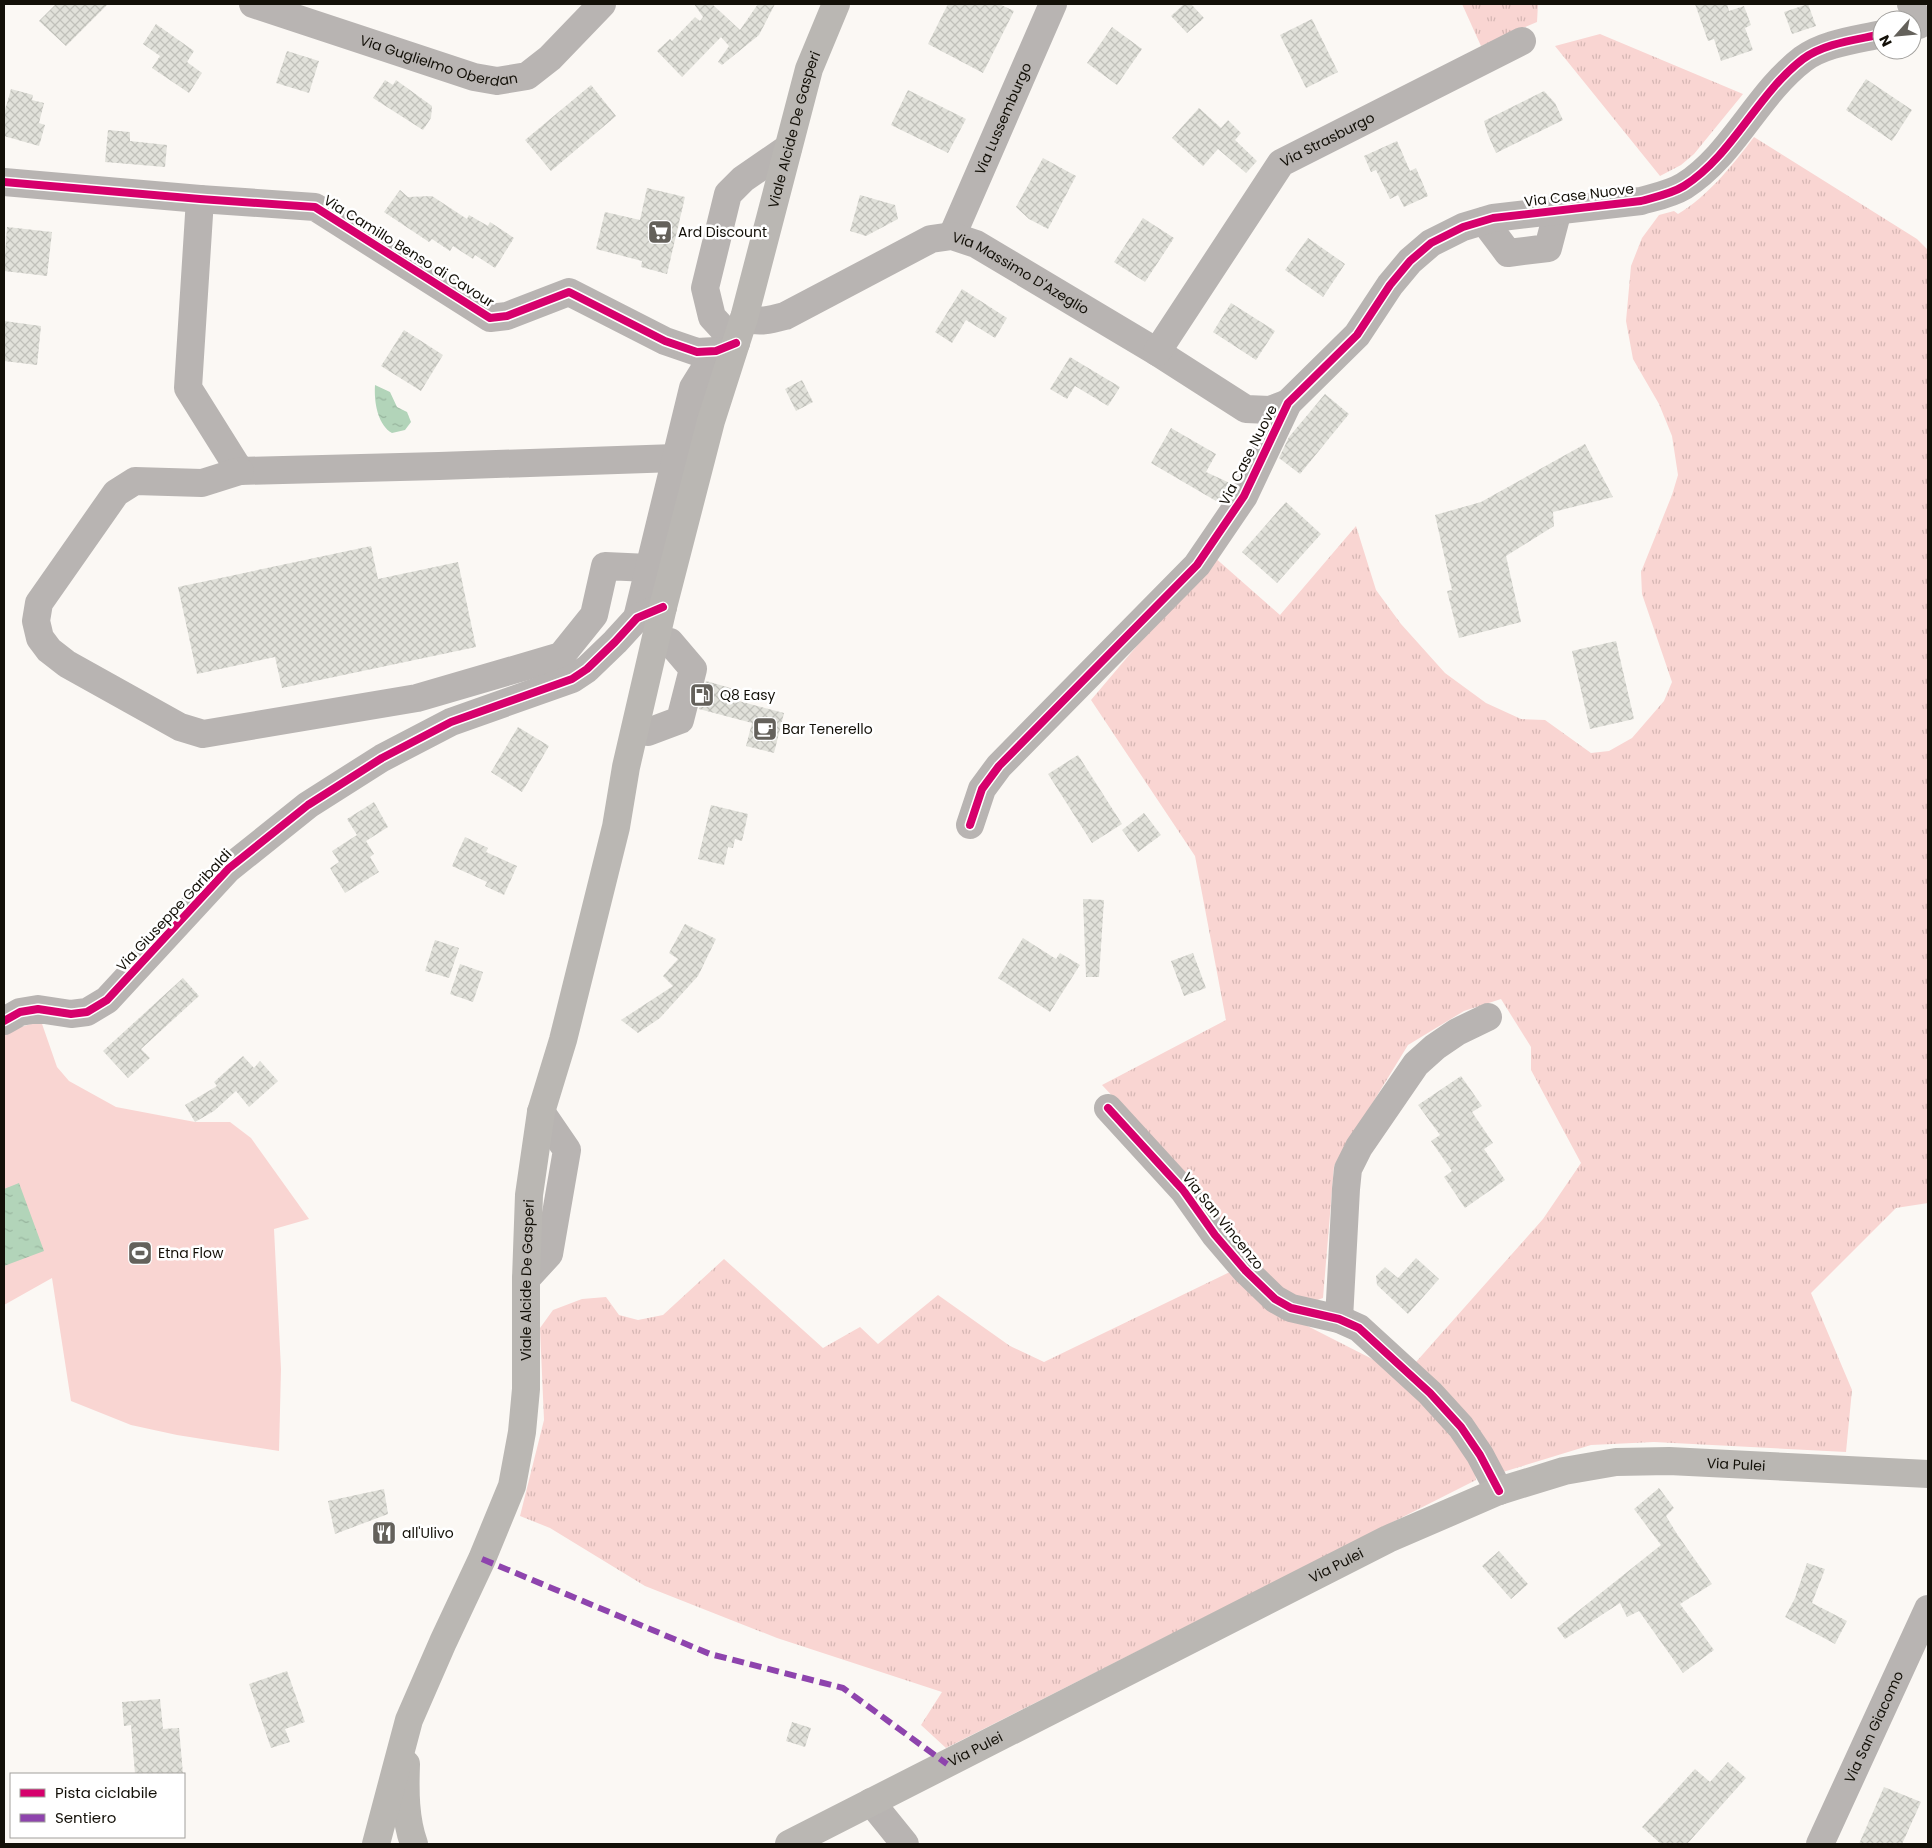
<svg xmlns="http://www.w3.org/2000/svg" width="1932" height="1848" font-family="Poppins,sans-serif">
  <style>
    .grass { fill: url(#grass-tufts) }
    .garden { fill: #f9d5d2 }
    .water { fill: url(#water-ripples) }
    .building { fill: url(#building-cross-hatch) }
    .lines { fill: none; stroke-linecap: round; stroke-linejoin: round }
    .minor { stroke: #b8b4b2; stroke-width: 28 }
    .major { stroke: #bab7b3; stroke-width: 28 }
    .quiet { stroke: #8e44ad; stroke-width: 6; stroke-dasharray: 12 6; stroke-linecap: butt }
    .cycleway-casing { stroke: #fff; stroke-width: 11 }
    .cycleway { stroke: #d6006c; stroke-width: 8 }
    .labels { text-anchor: middle; dominant-baseline: central; stroke-width: 5; stroke-linejoin: round; paint-order: stroke }
    .street-label { font-size: 14px; fill: #131008; stroke: #fff }
    .poi-label { font-size: 14px; fill: #131008; stroke: #fff; text-anchor: start }
  </style>
  <defs>
    <pattern id="grass-tufts" width="24" height="20" patternUnits="userSpaceOnUse" patternTransform="scale(1.25)"><rect width="24" height="20" fill="#f9d5d2"/><path d="M3 7l-1-3M5 7V3M7 7l1-3M15 17l-1-3M17 17v-4M19 17l1-3" fill="none" stroke="#d5b6b3"/></pattern>
    <pattern id="water-ripples" width="26" height="14" patternUnits="userSpaceOnUse" patternTransform="scale(1.25)"><rect width="26" height="14" fill="#b2d4b9"/><path d="M2 4q2-2 4 0t4 0M15 11q2-2 4 0t4 0" fill="none" stroke="#98b59e"/></pattern>
    <pattern id="building-cross-hatch" width="8" height="8" patternUnits="userSpaceOnUse" patternTransform="scale(1.25)"><rect width="8" height="8" fill="#e1e1da"/><path d="M0 0l8 8M0 8l8-8" fill="none" stroke="#c0c0ba"/></pattern>
  </defs>
  <rect width="100%" height="100%" fill="#fbf8f4"/>
  <path class="grass" d="M 1462,4 L 1538,4 L 1537,22 L 1481,46 Z
    M 1600,34 L 1743,94 L 1694,154 L 1681,165 L 1660,176 L 1555,46 Z
    M 1754,137 L 1917,239 L 1928,250 L 1928,1203 L 1896,1208 L 1811,1293 L 1852,1390 L 1846,1452 L 1654,1442 L 1591,1445 L 1503,1472 L 1416,1362 L 1543,1219 L 1581,1163 L 1531,1070 L 1531,1047 L 1501,999 L 1464,1011 L 1408,1045 L 1334,1166 L 1323,1298 L 1306,1304 L 1285,1293 L 1242,1249 L 1194,1183 L 1102,1085 L 1226,1020 L 1195,856 L 1091,700 L 1213,556 L 1280,615 L 1356,526 L 1376,590 L 1401,624 L 1445,673 L 1486,703 L 1521,719 L 1545,720 L 1591,753 L 1609,751 L 1632,738 L 1664,701 L 1672,682 L 1642,594 L 1641,572 L 1672,495 L 1678,475 L 1672,436 L 1659,404 L 1633,359 L 1626,321 L 1631,266 L 1642,238 L 1659,215 L 1674,211 L 1678,214 C 1708,196 1732,166 1754,137 Z
    M 724,1259 L 823,1348 L 860,1327 L 878,1344 L 938,1295 L 1010,1346 L 1044,1362 L 1234,1270 L 1276,1310 L 1386,1366 L 1456,1433 L 1474,1462 L 1476,1480 L 946,1748 L 921,1725 L 942,1692 L 777,1638 L 645,1586 L 550,1528 L 520,1516 L 544,1420 L 540,1328 L 553,1310 L 582,1299 L 606,1297 L 619,1315 L 638,1320 L 663,1315 Z"/>
  <path class="garden" d="M 41,1021 L 57,1067 L 69,1081 L 116,1107 L 195,1122 L 230,1122 L 251,1138 L 309,1219 L 274,1229 L 281,1369 L 279,1451 L 177,1435 L 131,1425 L 71,1401 L 52,1278 L 4,1305 L 4,1032 Z"/>
  <path class="water" d="M 375,385 L 390,392 L 397,407 L 407,412 L 411,422 L 405,430 L 392,433 C 377,424 374,401 375,385 Z
    M 19,1183 L 44,1251 L 4,1266 L 4,1189 Z"/>
  <path class="building" d="M 56,4 L 108,4 L 66,46 L 39,21 Z
    M 694,4 L 712,4 L 740,30 L 758,4 L 775,4 L 759,35 L 722,65 L 718,62 L 729,46 L 721,37 L 682,77 L 657,51 L 670,39 L 672,41 L 695,17 L 700,21 L 703,17 Z
    M 948,4 L 999,4 L 1014,11 L 983,73 L 928,44 Z
    M 1184,4 L 1191,4 L 1204,18 L 1187,33 L 1171,16 Z
    M 1695,4 L 1727,4 L 1729,11 L 1744,6 L 1751,25 L 1745,28 L 1753,50 L 1721,61 L 1714,39 L 1708,41 Z
    M 1808,4 L 1816,26 L 1792,34 L 1784,12 Z
    M 1312,19 L 1338,72 L 1306,88 L 1280,35 Z
    M 156,24 L 194,51 L 187,62 L 202,73 L 189,93 L 152,68 L 160,56 L 143,44 Z
    M 1112,27 L 1142,49 L 1117,85 L 1087,63 Z
    M 287,51 L 319,61 L 309,93 L 276,83 Z
    M 1866,79 L 1912,110 L 1892,141 L 1846,110 Z
    M 385,80 L 393,85 L 396,80 L 432,106 L 431,118 L 423,130 L 373,98 Z
    M 591,85 L 616,116 L 551,171 L 525,140 Z
    M 11,89 L 33,95 L 32,100 L 44,103 L 39,123 L 45,125 L 39,146 L 4,136 L 4,114 Z
    M 908,90 L 966,119 L 948,153 L 891,125 Z
    M 1544,91 L 1555,103 L 1563,120 L 1496,153 L 1488,135 L 1484,121 Z
    M 1199,108 L 1221,128 L 1228,120 L 1241,133 L 1235,140 L 1257,161 L 1246,173 L 1218,149 L 1203,166 L 1172,138 Z
    M 108,130 L 130,132 L 130,141 L 167,145 L 165,167 L 105,162 Z
    M 1397,141 L 1410,171 L 1416,168 L 1428,196 L 1404,207 L 1398,195 L 1390,199 L 1376,170 L 1371,172 L 1364,156 Z
    M 1043,158 L 1076,176 L 1048,229 L 1029,219 L 1016,207 Z
    M 647,188 L 685,197 L 667,274 L 641,267 L 642,261 L 596,249 L 605,212 L 640,220 Z
    M 400,190 L 408,197 L 432,196 L 467,219 L 469,215 L 488,226 L 490,222 L 514,238 L 495,268 L 475,255 L 473,259 L 453,246 L 450,251 L 432,239 L 429,242 L 384,212 Z
    M 860,195 L 895,205 L 898,219 L 866,236 L 850,231 Z
    M 1143,218 L 1174,238 L 1145,282 L 1114,262 Z
    M 7,227 L 52,232 L 47,276 L 4,271 Z
    M 1308,238 L 1345,264 L 1323,297 L 1285,270 Z
    M 962,289 L 1007,318 L 995,338 L 966,320 L 952,343 L 935,332 Z
    M 1231,303 L 1275,331 L 1256,360 L 1213,332 Z
    M 4,321 L 41,326 L 37,365 L 4,361 Z
    M 404,330 L 443,355 L 421,391 L 381,366 Z
    M 1070,357 L 1120,387 L 1108,406 L 1075,386 L 1067,399 L 1050,389 Z
    M 802,380 L 813,402 L 796,411 L 785,389 Z
    M 1325,394 L 1349,414 L 1300,474 L 1279,458 L 1289,437 Z
    M 1171,428 L 1216,454 L 1206,472 L 1232,484 L 1222,501 L 1217,499 L 1216,501 L 1151,463 Z
    M 1585,444 L 1613,497 L 1553,512 L 1554,526 L 1506,556 L 1521,622 L 1459,638 L 1447,591 L 1452,590 L 1435,515 L 1481,502 Z
    M 1286,502 L 1321,534 L 1277,583 L 1242,552 Z
    M 371,546 L 378,579 L 458,562 L 476,647 L 282,688 L 275,657 L 197,674 L 178,587 Z
    M 1616,641 L 1634,719 L 1590,729 L 1572,651 Z
    M 706,681 L 734,689 L 731,699 L 784,713 L 774,753 L 746,746 L 752,723 L 699,709 Z
    M 518,727 L 549,746 L 522,792 L 491,772 Z
    M 1078,755 L 1122,824 L 1092,843 L 1048,774 Z
    M 374,802 L 388,827 L 366,841 L 374,854 L 370,857 L 379,872 L 345,893 L 330,868 L 339,862 L 332,851 L 357,835 L 347,819 Z
    M 711,805 L 748,814 L 742,841 L 735,839 L 733,848 L 728,847 L 724,865 L 698,859 Z
    M 1144,813 L 1161,835 L 1138,852 L 1122,830 Z
    M 465,837 L 488,848 L 486,852 L 517,866 L 504,895 L 485,886 L 487,882 L 452,866 Z
    M 1083,899 L 1104,900 L 1099,977 L 1086,977 Z
    M 685,924 L 716,939 L 698,976 L 660,1018 L 638,1033 L 621,1020 L 673,986 L 663,976 L 678,959 L 669,953 Z
    M 1023,938 L 1056,959 L 1060,953 L 1080,965 L 1050,1012 L 998,978 Z
    M 435,940 L 459,948 L 449,978 L 425,971 Z
    M 1193,953 L 1206,988 L 1184,996 L 1171,961 Z
    M 460,964 L 483,972 L 473,1002 L 450,994 Z
    M 183,978 L 199,996 L 141,1049 L 150,1058 L 128,1078 L 103,1051 Z
    M 243,1056 L 254,1068 L 260,1061 L 278,1081 L 249,1107 L 236,1091 L 214,1111 L 195,1122 L 185,1105 L 217,1086 L 214,1082 Z
    M 1461,1076 L 1482,1106 L 1472,1112 L 1493,1143 L 1484,1149 L 1505,1180 L 1465,1208 L 1444,1177 L 1452,1171 L 1431,1141 L 1440,1135 L 1418,1105 Z
    M 1416,1258 L 1439,1279 L 1408,1314 L 1377,1285 L 1376,1276 L 1385,1267 L 1398,1278 Z
    M 1659,1488 L 1674,1508 L 1666,1516 L 1677,1534 L 1712,1584 L 1680,1604 L 1714,1650 L 1683,1673 L 1639,1611 L 1627,1617 L 1620,1603 L 1565,1639 L 1557,1628 L 1661,1545 L 1634,1509 Z
    M 384,1489 L 388,1514 L 335,1534 L 328,1501 Z
    M 1499,1551 L 1528,1584 L 1511,1599 L 1482,1566 Z
    M 1807,1563 L 1825,1569 L 1812,1603 L 1847,1621 L 1835,1644 L 1785,1617 L 1795,1598 Z
    M 287,1671 L 305,1722 L 285,1729 L 290,1742 L 271,1748 L 249,1684 Z
    M 160,1699 L 163,1729 L 179,1728 L 183,1774 L 135,1774 L 131,1725 L 124,1726 L 122,1702 Z
    M 792,1722 L 811,1728 L 805,1747 L 786,1741 Z
    M 1728,1762 L 1746,1778 L 1687,1844 L 1661,1844 L 1642,1827 L 1695,1769 L 1710,1782 Z
    M 1884,1787 L 1921,1802 L 1902,1844 L 1859,1844 Z"/>
  <g class="lines">
    <g class="minor">
      <path id="s1" d="M 253,4 L 474,77 L 497,81 L 527,76 L 550,58 L 602,4"/>
      <path d="M 1911,4 L 1919,25"/>
      <path d="M 4,182 L 200,199 L 315,207 L 490,318 L 507,316 L 569,292 L 665,341 L 697,352 L 716,351 L 736,343 L 712,317 L 705,288 L 728,194 L 743,179 L 788,148"/>
      <path d="M 200,199 L 188,388 L 240,471 L 439,466 L 676,458"/>
      <path d="M 1484,221 L 1508,253 L 1548,248 L 1558,210"/>
      <path id="s2" d="M 952,236 L 1053,4"/>
      <path id="s3" d="M 744,318 C 759,323 770,320 785,316 L 931,239 L 952,236 L 976,244 L 1157,352 L 1246,409 L 1270,410 L 1288,403"/>
      <path id="s4" d="M 1157,352 L 1281,163 L 1522,41"/>
      <path d="M 240,471 L 202,483 L 135,481 L 116,493 L 39,603 L 36,621 L 40,638 L 49,650 L 67,664 L 180,727 L 203,734 L 417,698 L 561,656 L 594,615 L 605,566 L 649,568"/>
      <path d="M 637,618 L 693,388 L 716,351"/>
      <path d="M 648,732 L 680,720 L 693,669 L 670,642"/>
      <path d="M 970,825 L 982,789 L 999,766 L 1197,565 L 1244,496 L 1288,403 L 1357,335 L 1390,285 L 1410,261 L 1431,243 L 1463,227 L 1493,218 L 1641,201 C 1655,197 1671,194 1684,186 C 1733,155 1757,94 1803,59 C 1825,43 1856,40 1882,34"/>
      <path d="M 4,1021 L 20,1012 L 38,1009 L 71,1014 L 87,1012 L 107,1000 L 228,869 L 308,805 L 382,758 L 451,722 L 572,679 L 587,669 L 615,642 L 637,618 L 663,607"/>
      <path d="M 1108,1108 L 1183,1190 L 1215,1235 L 1245,1270 L 1275,1299 L 1291,1308 L 1339,1319 L 1359,1328 L 1430,1393 L 1461,1427 L 1480,1455 L 1499,1491"/>
      <path d="M 526,1279 L 549,1254 L 567,1150 L 541,1112"/>
      <path d="M 1339,1319 L 1346,1189 L 1348,1169 L 1359,1147 L 1416,1064 L 1435,1047 L 1457,1032 L 1488,1017"/>
      <path d="M 871,1802 L 905,1844"/>
      <path id="s5" d="M 1820,1844 L 1928,1609"/>
    </g>
    <g class="major">
      <path d="M 406,1764 C 405,1791 405,1819 414,1844"/>
      <path id="s6" d="M 376,1844 L 409,1720 L 443,1642 L 482,1559 L 512,1486 L 522,1432 L 526,1389 L 526,1279 L 529,1195 L 541,1112 L 563,1040 L 616,827 L 626,767 L 663,607 L 711,421 L 744,318 L 809,69 L 836,4"/>
      <path id="s7" d="M 789,1844 L 1388,1539 L 1499,1491 L 1564,1471 L 1616,1462 L 1669,1461 L 1928,1474"/>
    </g>
    <path class="quiet" d="M 482,1559 L 710,1654 L 843,1688 L 947,1764"/>
    <defs>
      <path id="cycleway" d="M 4,182 L 200,199 L 315,207 L 490,318 L 507,316 L 569,292 L 665,341 L 697,352 L 716,351 L 736,343
        M 970,825 L 982,789 L 999,766 L 1197,565 L 1244,496 L 1288,403 L 1357,335 L 1390,285 L 1410,261 L 1431,243 L 1463,227 L 1493,218 L 1641,201 C 1655,197 1671,194 1684,186 C 1733,155 1757,94 1803,59 C 1825,43 1856,40 1882,34
        M 4,1021 L 20,1012 L 38,1009 L 71,1014 L 87,1012 L 107,1000 L 228,869 L 308,805 L 382,758 L 451,722 L 572,679 L 587,669 L 615,642 L 637,618 L 663,607
        M 1108,1108 L 1183,1190 L 1215,1235 L 1245,1270 L 1275,1299 L 1291,1308 L 1339,1319 L 1359,1328 L 1430,1393 L 1461,1427 L 1480,1455 L 1499,1491"/>
    </defs>
    <use href="#cycleway" class="cycleway-casing"/>
    <use href="#cycleway" class="cycleway"/>
  </g>
  <defs>
    <symbol id="supermarket-square" viewBox="-11 -11 22 22"><rect x="-9" y="-9" width="18" height="18" rx="4" fill="#64615b" stroke="#fff"/><path d="M-6-5.5h2.5l.6 2H6L4.5 2H-2.5L-4.4-4H-6ZM-1.5 3.2a1.3 1.3 0 1 0 .1 0ZM3 3.2a1.3 1.3 0 1 0 .1 0Z" fill="#fff"/></symbol>
    <symbol id="fuel-square" viewBox="-11 -11 22 22"><rect x="-9" y="-9" width="18" height="18" rx="4" fill="#64615b" stroke="#fff"/><path d="M-5.5-6h7V0h2V4h1.3V-2.5L3-4.5l.8-.8L6-3V5H2.5V1h-1V6h-7ZM-4.2-4.7v3.2H.2V-4.7Z" fill="#fff"/></symbol>
    <symbol id="cafe-square" viewBox="-11 -11 22 22"><rect x="-9" y="-9" width="18" height="18" rx="4" fill="#64615b" stroke="#fff"/><path d="M-5.5-4.5H6V0H3Q3 3.5 0 3.5H-2.5Q-5.5 3.5-5.5 0ZM3-3.2v2h1.7v-2ZM-6 4.5H4V6H-6Z" fill="#fff"/></symbol>
    <symbol id="stadium-square" viewBox="-11 -11 22 22"><rect x="-9" y="-9" width="18" height="18" rx="4" fill="#64615b" stroke="#fff"/><path d="M0-5a6.5 5 0 1 0 0 10a6.5 5 0 1 0 0-10ZM-3.5-1.8h7v3.6h-7Z" fill="#fff"/></symbol>
    <symbol id="restaurant-square" viewBox="-11 -11 22 22"><rect x="-9" y="-9" width="18" height="18" rx="4" fill="#64615b" stroke="#fff"/><path d="M-5-6h1v4h1v-4h1v4h1v-4h1v5L-1.5 .5V6h-2V.5L-5-1ZM5-6V6H3V1.5H1.5Q1.5-4 5-6Z" fill="#fff"/></symbol>
  </defs>
  <g fill-rule="evenodd">
    <use href="#supermarket-square" x="646" y="218" width="28" height="28"/>
    <use href="#fuel-square" x="688" y="681" width="28" height="28"/>
    <use href="#cafe-square" x="751" y="715" width="28" height="28"/>
    <use href="#stadium-square" x="126" y="1239" width="28" height="28"/>
    <use href="#restaurant-square" x="370" y="1519" width="28" height="28"/>
  </g>
  <g class="labels">
    <g class="street-label">
      <text stroke="none"><textPath href="#s1" startOffset="195">Via Guglielmo Oberdan</textPath></text>
      <text stroke="none"><textPath href="#s2" startOffset="128">Via Lussemburgo</textPath></text>
      <text stroke="none"><textPath href="#s6" startOffset="1775">Viale Alcide De Gasperi</textPath></text>
      <text stroke="none"><textPath href="#s4" startOffset="278">Via Strasburgo</textPath></text>
      <text transform="translate(1579 195) rotate(-7)">Via Case Nuove</text>
      <text transform="translate(409 251) rotate(32)">Via Camillo Benso di Cavour</text>
      <text stroke="none"><textPath href="#s3" startOffset="306">Via Massimo D'Azeglio</textPath></text>
      <text transform="translate(1248 455) rotate(-63)">Via Case Nuove</text>
      <text transform="translate(174 910) rotate(-47)">Via Giuseppe Garibaldi</text>
      <text transform="translate(1223 1221) rotate(51)">Via San Vincenzo</text>
      <text stroke="none"><textPath href="#s6" startOffset="591">Viale Alcide De Gasperi</textPath></text>
      <text stroke="none"><textPath href="#s7" startOffset="1034">Via Pulei</textPath></text>
      <text stroke="none"><textPath href="#s7" startOffset="614">Via Pulei</textPath></text>
      <text stroke="none"><textPath href="#s5" startOffset="129">Via San Giacomo</textPath></text>
      <text stroke="none"><textPath href="#s7" startOffset="209">Via Pulei</textPath></text>
    </g>
    <g class="poi-label">
      <text x="678" y="232">Ard Discount</text>
      <text x="720" y="695">Q8 Easy</text>
      <text x="782" y="729">Bar Tenerello</text>
      <text x="158" y="1253">Etna Flow</text>
      <text x="402" y="1533">all'Ulivo</text>
    </g>
  </g>
  <rect width="1932" height="1848" fill="none" stroke="#131008" stroke-width="10"/>
  <rect x="10" y="1773" width="175" height="65" fill="#ffffff" stroke="#a19f9c"/>
  <rect x="20" y="1789" width="25" height="8" fill="#d6006c" stroke="#a19f9c"/>
  <text x="55" y="1798" font-size="15" fill="#131008">Pista ciclabile</text>
  <rect x="20" y="1814" width="25" height="8" fill="#8e44ad" stroke="#a19f9c"/>
  <text x="55" y="1823" font-size="15" fill="#131008">Sentiero</text>
  <g transform="translate(1897 35) rotate(243)"><circle r="24" fill="#ffffff" stroke="#a19f9c"/>
  <path d="M0-4L9 19L0 12L-9 19Z" fill="#64615b"/>
  <text y="-8" font-size="14" font-weight="bold" text-anchor="middle" fill="#131008">N</text>
  </g>
</svg>
